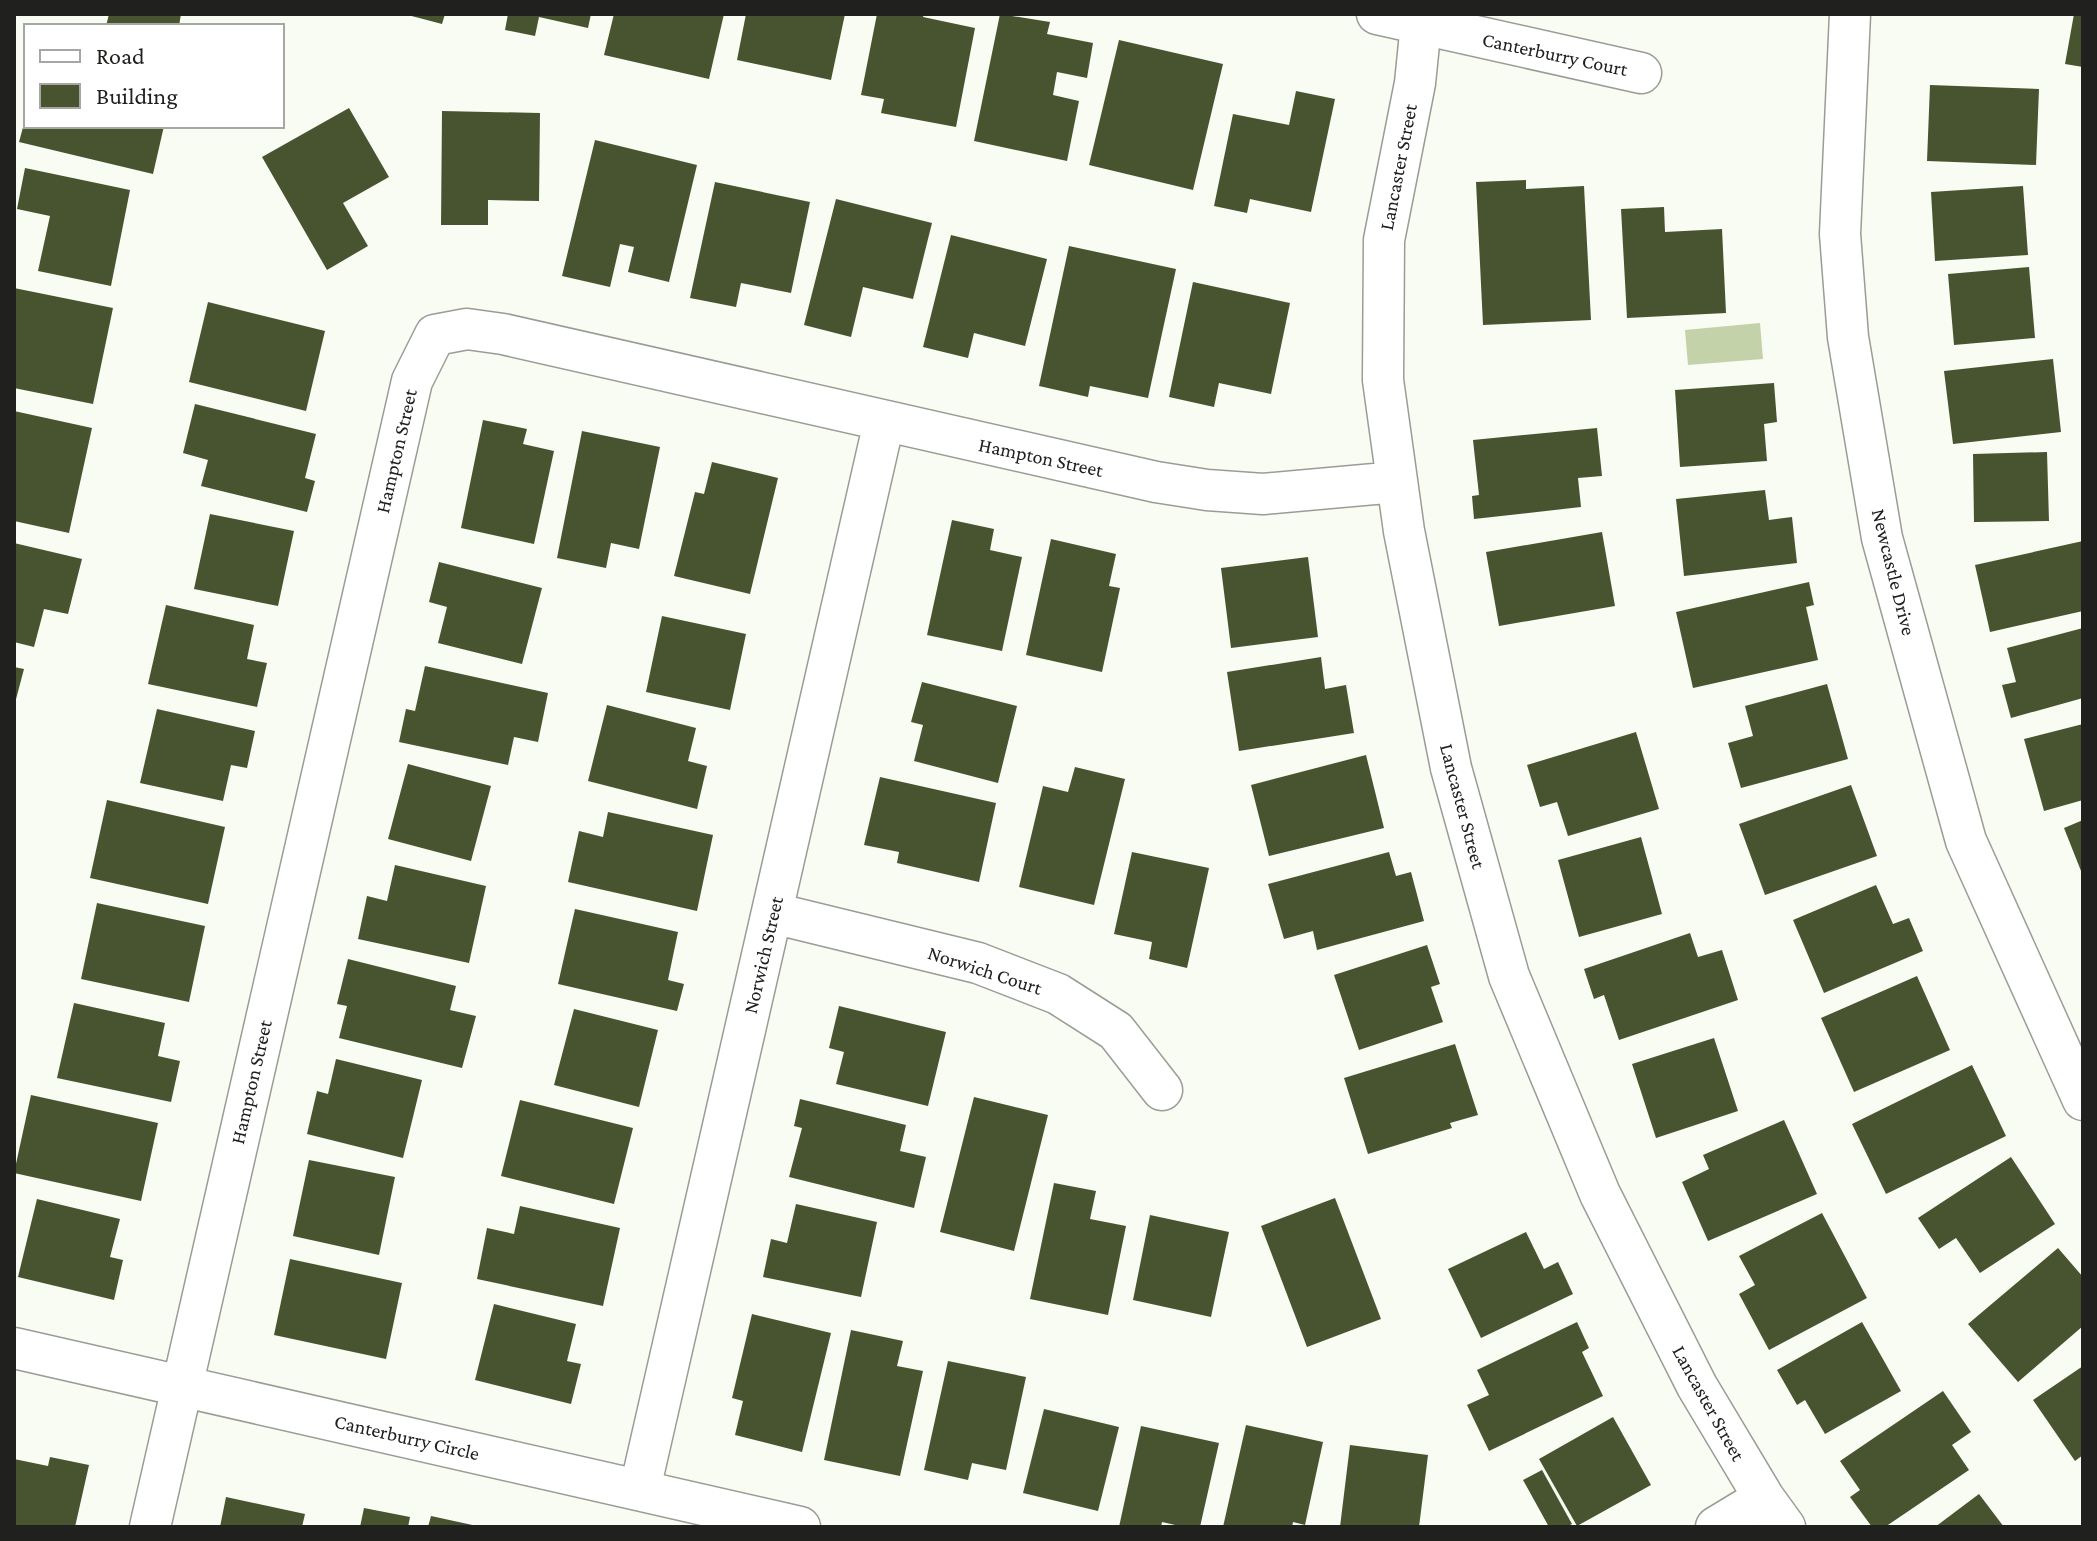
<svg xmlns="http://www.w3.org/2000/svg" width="2097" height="1541" font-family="'Crimson Pro',serif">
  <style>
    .water { fill: #c3d2a9 }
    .building { fill: #485430 }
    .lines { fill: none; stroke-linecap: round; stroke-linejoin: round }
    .minor-casing { stroke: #9a9d95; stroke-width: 43 }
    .minor { stroke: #fff; stroke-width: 40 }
    .labels { text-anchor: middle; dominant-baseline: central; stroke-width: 8; stroke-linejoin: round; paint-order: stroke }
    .street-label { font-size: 20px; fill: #20211e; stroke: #fff }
  </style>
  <rect width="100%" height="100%" fill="#f8fcf3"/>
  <path class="water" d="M 1760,323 L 1763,359 L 1688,365 L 1685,330 Z"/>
  <path class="building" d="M 109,14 L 181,14 L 179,26 L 106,26 Z
    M 404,14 L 445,14 L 442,24 Z
    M 508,14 L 591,14 L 588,28 L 539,17 L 535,36 L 505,30 Z
    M 614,14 L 724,14 L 709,79 L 604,55 Z
    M 746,14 L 845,14 L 831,80 L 737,60 Z
    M 877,14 L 924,14 L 923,17 L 975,28 L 956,127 L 881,113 L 884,99 L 861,95 Z
    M 1000,14 L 1050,22 L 1047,34 L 1093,43 L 1087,78 L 1057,72 L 1053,95 L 1079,101 L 1067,161 L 974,141 Z
    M 2074,14 L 2083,14 L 2083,67 L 2065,64 Z
    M 1119,40 L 1223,64 L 1193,190 L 1089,165 Z
    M 1930,85 L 2039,89 L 2036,165 L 1927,161 Z
    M 1296,91 L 1335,99 L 1311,212 L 1250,199 L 1247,213 L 1214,206 L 1233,114 L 1289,125 Z
    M 349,108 L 389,177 L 343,203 L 368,246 L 327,270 L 262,157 Z
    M 442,111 L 540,113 L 539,201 L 488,200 L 488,225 L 441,225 Z
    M 25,120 L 26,126 L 164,126 L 153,174 L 19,142 Z
    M 595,140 L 697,165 L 669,282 L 628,272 L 634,247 L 620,244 L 610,287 L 562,276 Z
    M 25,168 L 130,190 L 111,286 L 38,271 L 50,216 L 17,209 Z
    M 1526,180 L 1526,189 L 1584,186 L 1591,320 L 1483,325 L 1476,182 Z
    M 715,182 L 810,202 L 791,293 L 741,283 L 736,307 L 690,298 Z
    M 2023,186 L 2028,255 L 1935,261 L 1931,192 Z
    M 836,199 L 932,223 L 913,299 L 863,287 L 851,337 L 804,325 Z
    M 1664,207 L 1665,232 L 1722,229 L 1726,313 L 1627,318 L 1621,209 Z
    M 951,235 L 1047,259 L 1025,346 L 974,333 L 968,358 L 923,347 Z
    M 1069,246 L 1176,269 L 1148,398 L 1090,386 L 1088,397 L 1039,386 Z
    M 2029,267 L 2035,338 L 1954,345 L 1948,274 Z
    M 1193,282 L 1290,303 L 1271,394 L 1219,383 L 1214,407 L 1169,397 Z
    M 14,288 L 113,308 L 93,404 L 14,388 Z
    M 208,302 L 325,331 L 306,411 L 189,382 Z
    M 2053,359 L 2061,432 L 1953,444 L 1944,371 Z
    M 1774,383 L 1777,422 L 1764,424 L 1767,461 L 1680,467 L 1675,390 Z
    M 195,404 L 316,434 L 305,478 L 315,481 L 307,512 L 201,486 L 208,460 L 183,453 Z
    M 14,411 L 92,428 L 69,533 L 14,521 Z
    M 483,420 L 527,429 L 523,444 L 554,451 L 534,544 L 461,528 Z
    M 1597,428 L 1602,476 L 1578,478 L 1581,507 L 1474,519 L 1472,496 L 1479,495 L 1473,440 Z
    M 582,431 L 660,447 L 639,549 L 611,543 L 606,568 L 557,558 Z
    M 2047,452 L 2049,521 L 1974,522 L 1973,454 Z
    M 712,462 L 778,478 L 750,594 L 674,576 L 695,492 L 704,494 Z
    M 1765,490 L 1769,520 L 1792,517 L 1797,563 L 1684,576 L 1676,499 Z
    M 210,514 L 294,531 L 278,606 L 194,589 Z
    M 952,520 L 994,529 L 990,550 L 1022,557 L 1002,651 L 927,635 Z
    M 1602,532 L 1615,606 L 1499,626 L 1486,552 Z
    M 1051,539 L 1116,554 L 1109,586 L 1120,588 L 1102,672 L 1026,655 Z
    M 2083,541 L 2083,611 L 1990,632 L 1975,565 Z
    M 14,543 L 82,559 L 68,614 L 44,609 L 34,647 L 14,642 Z
    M 1308,557 L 1318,637 L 1231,648 L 1221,568 Z
    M 439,562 L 542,588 L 522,664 L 438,643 L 447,607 L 429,602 Z
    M 1809,582 L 1814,605 L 1806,607 L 1818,660 L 1693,688 L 1676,612 Z
    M 166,605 L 254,625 L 247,659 L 267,663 L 257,707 L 148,684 Z
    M 662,616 L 746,634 L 730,710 L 646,692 Z
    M 2083,628 L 2083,698 L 2011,718 L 2002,685 L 2016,682 L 2007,648 Z
    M 1321,657 L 1325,689 L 1346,685 L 1354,733 L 1239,751 L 1227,672 Z
    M 425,666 L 548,693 L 538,742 L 514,737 L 508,765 L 399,742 L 406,709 L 415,711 Z
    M 14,667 L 24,669 L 15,703 L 14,703 Z
    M 922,682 L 1017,706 L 998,783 L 914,761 L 923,725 L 911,722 Z
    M 1827,684 L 1848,759 L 1741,788 L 1728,743 L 1753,736 L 1745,706 Z
    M 607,705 L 696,728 L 688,761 L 707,766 L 697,809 L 588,781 Z
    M 157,709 L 255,731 L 247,768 L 231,765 L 223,801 L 140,783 Z
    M 2083,724 L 2083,800 L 2044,811 L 2024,739 Z
    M 1636,732 L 1659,809 L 1568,836 L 1557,802 L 1540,807 L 1527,765 Z
    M 1366,755 L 1384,828 L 1269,856 L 1251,785 Z
    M 408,764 L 491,786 L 471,861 L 388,839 Z
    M 1075,767 L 1125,779 L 1094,905 L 1019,887 L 1043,786 L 1068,792 Z
    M 880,777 L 996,803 L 979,882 L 897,863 L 899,852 L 864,845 Z
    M 1851,785 L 1877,856 L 1765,895 L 1739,824 Z
    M 107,800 L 225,827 L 208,904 L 90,878 Z
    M 608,812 L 713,835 L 697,911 L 568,882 L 579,831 L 603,837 Z
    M 2083,820 L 2083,876 L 2064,828 Z
    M 1641,837 L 1662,914 L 1579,937 L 1558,860 Z
    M 1132,852 L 1209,868 L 1187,968 L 1149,959 L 1152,942 L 1114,934 Z
    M 1389,852 L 1396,876 L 1411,872 L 1424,921 L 1317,950 L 1313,931 L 1284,939 L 1268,884 Z
    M 395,865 L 486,886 L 469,963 L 358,939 L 367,896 L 387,901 Z
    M 1876,885 L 1893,924 L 1909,918 L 1923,951 L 1824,993 L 1793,920 Z
    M 97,903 L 205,926 L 189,1002 L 81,979 Z
    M 575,909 L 678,932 L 668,980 L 684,984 L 677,1011 L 558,984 Z
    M 1690,933 L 1698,957 L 1722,950 L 1738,1000 L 1619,1040 L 1604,995 L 1594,999 L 1584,969 Z
    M 1427,945 L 1440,984 L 1431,987 L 1443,1022 L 1359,1050 L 1334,975 Z
    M 348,959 L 456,986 L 450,1010 L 476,1016 L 462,1068 L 339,1038 L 347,1006 L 337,1004 Z
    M 1917,976 L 1950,1050 L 1854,1092 L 1821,1018 Z
    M 74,1003 L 165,1023 L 158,1056 L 180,1061 L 171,1102 L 57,1078 Z
    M 839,1006 L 946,1032 L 928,1106 L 836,1084 L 844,1052 L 829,1048 Z
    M 574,1009 L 658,1030 L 639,1107 L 554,1085 Z
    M 1714,1038 L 1738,1111 L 1656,1138 L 1632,1064 Z
    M 1455,1044 L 1478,1115 L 1450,1123 L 1452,1128 L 1368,1154 L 1344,1078 Z
    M 336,1059 L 422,1080 L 403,1158 L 307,1134 L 317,1091 L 328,1094 Z
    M 1972,1065 L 2006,1136 L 1886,1194 L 1852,1124 Z
    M 31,1095 L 158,1123 L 141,1201 L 14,1173 Z
    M 974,1097 L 1048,1115 L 1014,1251 L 940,1232 Z
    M 800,1099 L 906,1125 L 900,1151 L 926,1157 L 914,1208 L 789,1177 L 802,1128 L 794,1126 Z
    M 520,1100 L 633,1128 L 614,1204 L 501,1176 Z
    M 1784,1120 L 1817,1194 L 1708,1241 L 1682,1182 L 1709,1169 L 1703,1155 Z
    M 2011,1157 L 2055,1224 L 1980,1273 L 1956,1238 L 1939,1249 L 1918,1218 Z
    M 309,1160 L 395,1177 L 379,1255 L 293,1236 Z
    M 1054,1183 L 1096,1191 L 1090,1219 L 1126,1226 L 1108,1315 L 1030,1299 Z
    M 1335,1198 L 1381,1319 L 1307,1347 L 1261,1226 Z
    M 37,1199 L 120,1219 L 110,1257 L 123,1260 L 114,1300 L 18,1277 Z
    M 796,1204 L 877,1222 L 861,1297 L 763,1277 L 771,1239 L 787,1243 Z
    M 520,1206 L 620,1228 L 603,1306 L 477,1279 L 487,1228 L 514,1234 Z
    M 1822,1213 L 1867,1298 L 1769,1350 L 1739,1294 L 1755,1285 L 1739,1256 Z
    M 1150,1215 L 1229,1232 L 1211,1317 L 1133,1300 Z
    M 1526,1232 L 1544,1269 L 1558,1262 L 1573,1294 L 1481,1338 L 1448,1269 Z
    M 2058,1248 L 2083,1277 L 2083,1326 L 2018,1382 L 1968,1324 Z
    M 290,1259 L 402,1283 L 386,1359 L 274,1335 Z
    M 494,1304 L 576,1324 L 567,1361 L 581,1364 L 571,1404 L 475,1380 Z
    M 752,1314 L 831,1333 L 802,1452 L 735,1435 L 743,1401 L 732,1398 Z
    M 1577,1322 L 1589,1348 L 1582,1352 L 1603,1396 L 1489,1451 L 1467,1405 L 1489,1395 L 1477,1370 Z
    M 1862,1322 L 1901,1391 L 1825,1434 L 1805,1400 L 1797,1405 L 1777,1370 Z
    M 851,1330 L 903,1341 L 897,1366 L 923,1371 L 900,1476 L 824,1460 Z
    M 948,1361 L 1026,1377 L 1006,1470 L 972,1463 L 968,1480 L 924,1470 Z
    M 2083,1366 L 2083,1455 L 2075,1461 L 2033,1400 Z
    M 1943,1391 L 1971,1432 L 1952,1445 L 1969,1470 L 1885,1527 L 1872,1527 L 1850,1497 L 1860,1490 L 1840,1461 Z
    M 1044,1409 L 1119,1427 L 1098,1511 L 1023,1493 Z
    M 1613,1417 L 1651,1485 L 1577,1526 L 1539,1459 Z
    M 1246,1425 L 1323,1442 L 1305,1525 L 1293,1522 L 1292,1527 L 1223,1527 Z
    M 1141,1426 L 1219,1443 L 1200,1527 L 1184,1527 L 1162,1522 L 1161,1527 L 1119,1527 Z
    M 1350,1445 L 1428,1455 L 1419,1527 L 1340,1527 Z
    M 50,1457 L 89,1465 L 75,1527 L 14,1527 L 14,1459 L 48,1466 Z
    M 1542,1470 L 1572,1524 L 1566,1527 L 1549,1527 L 1523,1480 Z
    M 1979,1494 L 2004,1527 L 1935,1527 Z
    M 226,1497 L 305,1514 L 302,1527 L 220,1527 Z
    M 364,1508 L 410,1517 L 408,1527 L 360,1527 Z
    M 431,1516 L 477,1526 L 477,1527 L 428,1527 Z"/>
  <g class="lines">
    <defs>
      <path id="minor" d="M 1377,14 L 1641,73
        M 1850,14 L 1840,234 L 1848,337 L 1882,538 L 1966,841 L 2083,1100
        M 1421,24 L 1415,83 L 1384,240 L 1383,380 L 1404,531 L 1451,768 L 1509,976 L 1600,1194 L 1697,1386 L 1764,1498 L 1785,1527
        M 773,913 L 978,963 L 1058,994 L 1116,1031 L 1162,1090
        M 14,1348 L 800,1527
        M 640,1489 L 884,422
        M 150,1527 L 412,381 L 435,335 L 467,329 L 503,334 L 1156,482 L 1207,490 L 1263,494 L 1397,482
        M 1716,1527 L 1764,1498"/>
    </defs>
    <use href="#minor" class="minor-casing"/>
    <use href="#minor" class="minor"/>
  </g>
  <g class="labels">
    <g class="street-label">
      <text transform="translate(1555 54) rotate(12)">Canterburry Court</text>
      <text transform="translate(1398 167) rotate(-79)">Lancaster Street</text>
      <text transform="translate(396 451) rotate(-77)">Hampton Street</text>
      <text transform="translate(1041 457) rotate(12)">Hampton Street</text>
      <text transform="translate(1894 572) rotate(76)">Newcastle Drive</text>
      <text transform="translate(1463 806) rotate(75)">Lancaster Street</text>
      <text transform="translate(763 955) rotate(-77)">Norwich Street</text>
      <text transform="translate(985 970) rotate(18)">Norwich Court</text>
      <text transform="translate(251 1082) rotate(-77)">Hampton Street</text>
      <text transform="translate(1709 1403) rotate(61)">Lancaster Street</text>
      <text transform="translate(407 1437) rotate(13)">Canterburry Circle</text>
    </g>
  </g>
  <rect width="2097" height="1541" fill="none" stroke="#20211e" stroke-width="32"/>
  <rect x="24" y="24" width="260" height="104" fill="#ffffff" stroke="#a6a6a5" stroke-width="2"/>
  <rect x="40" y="50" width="40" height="12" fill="#ffffff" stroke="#a6a6a5" stroke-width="2"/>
  <text x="96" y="64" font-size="24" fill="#20211e">Road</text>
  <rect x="40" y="84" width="40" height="24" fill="#485430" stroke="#a6a6a5" stroke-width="2"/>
  <text x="96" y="104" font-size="24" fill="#20211e">Building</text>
</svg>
